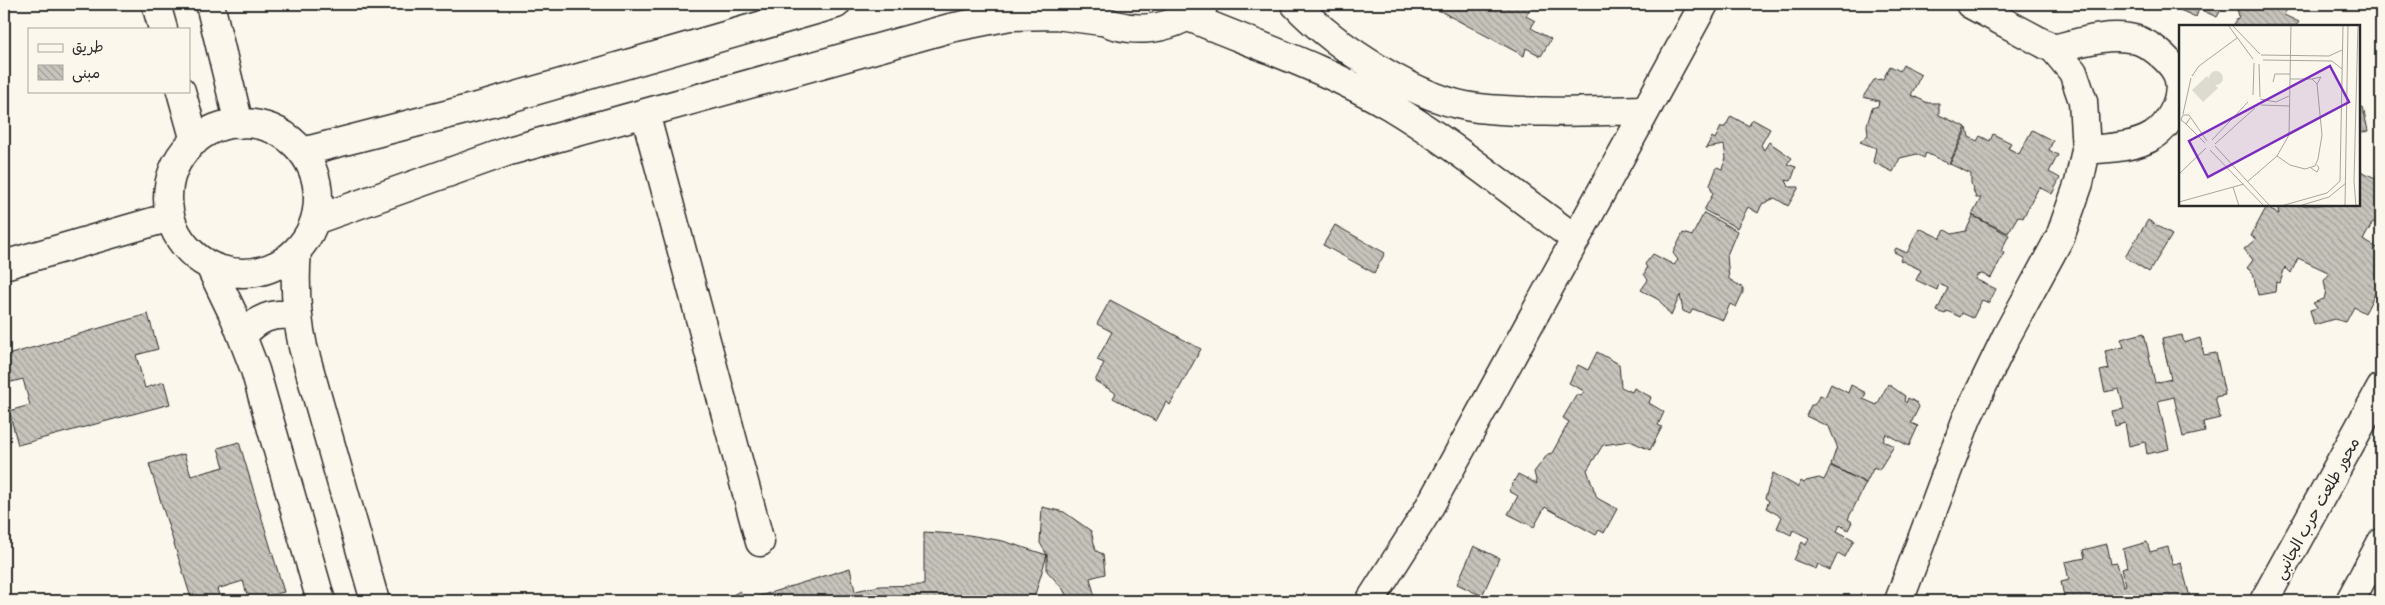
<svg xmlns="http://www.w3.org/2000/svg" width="2385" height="605" font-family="Delius,'Playpen Sans Arabic',sans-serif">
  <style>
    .building { fill: url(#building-back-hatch); stroke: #2b2b2b }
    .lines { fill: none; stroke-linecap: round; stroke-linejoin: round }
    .minor-casing { stroke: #2b2b2b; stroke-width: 31 }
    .major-casing { stroke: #2b2b2b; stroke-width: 31 }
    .minor { stroke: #fbf7ec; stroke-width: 28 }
    .major { stroke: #fbf7ec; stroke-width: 28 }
    .labels { text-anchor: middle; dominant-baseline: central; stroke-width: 4; stroke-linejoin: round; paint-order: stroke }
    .street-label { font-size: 16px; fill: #2b2b2b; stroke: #fbf7ec }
    .inset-road { fill: none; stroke: #a8a59f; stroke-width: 1 }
    .view { fill: #7b2cbf; fill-opacity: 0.15; stroke: #7b2cbf; stroke-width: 2.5 }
    .inset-edge { fill: none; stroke: #2b2b2b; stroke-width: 2.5 }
  </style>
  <defs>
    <pattern id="building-back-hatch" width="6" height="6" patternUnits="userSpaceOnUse" patternTransform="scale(1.25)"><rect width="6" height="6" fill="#c7c4bc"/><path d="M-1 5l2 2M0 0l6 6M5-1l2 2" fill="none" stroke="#a29f99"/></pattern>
  </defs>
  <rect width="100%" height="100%" fill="#fbf7ec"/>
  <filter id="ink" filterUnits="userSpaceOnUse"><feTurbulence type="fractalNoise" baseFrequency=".02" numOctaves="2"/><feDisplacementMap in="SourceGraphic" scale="10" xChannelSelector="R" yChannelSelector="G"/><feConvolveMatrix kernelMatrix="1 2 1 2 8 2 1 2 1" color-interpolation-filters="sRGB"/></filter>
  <g filter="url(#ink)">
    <path class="building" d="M 1427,4 L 1533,4 L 1526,16 L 1535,21 L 1531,28 L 1551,39 L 1541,56 L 1526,48 L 1524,56 Z
      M 2166,4 L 2224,4 L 2217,17 L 2199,9 L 2196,17 Z
      M 2225,4 L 2290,4 L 2284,15 L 2299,22 L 2296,26 L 2233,26 L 2239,16 L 2237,9 Z
      M 1903,65 L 1921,75 L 1911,95 L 1928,103 L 1939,103 L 1939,115 L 1966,127 L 1949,164 L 1926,153 L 1924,158 L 1917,154 L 1900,158 L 1893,172 L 1873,162 L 1876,148 L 1860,142 L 1868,135 L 1867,125 L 1872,108 L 1878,106 L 1879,101 L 1863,97 L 1874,80 L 1883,79 L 1890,66 L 1900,71 Z
      M 2363,107 L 2368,131 L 2359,133 L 2359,108 Z
      M 1731,116 L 1749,126 L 1752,119 L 1770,129 L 1761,145 L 1764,150 L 1769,142 L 1792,158 L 1787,164 L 1796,167 L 1791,181 L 1786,180 L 1789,187 L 1799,187 L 1788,206 L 1775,198 L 1762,204 L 1758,213 L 1748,207 L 1737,228 L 1704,210 L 1713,194 L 1710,185 L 1717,167 L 1722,169 L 1726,158 L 1724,145 L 1706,148 L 1712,137 L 1715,139 L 1721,127 L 1725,127 Z
      M 1967,128 L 1969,137 L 1977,141 L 1980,136 L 1990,141 L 1993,134 L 2011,143 L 2008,148 L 2019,154 L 2032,130 L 2053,141 L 2049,150 L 2058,155 L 2049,172 L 2060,178 L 2052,194 L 2039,187 L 2023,218 L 2018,216 L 2008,233 L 1972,215 L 1981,198 L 1976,198 L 1971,183 L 1971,174 L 1950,164 Z
      M 2359,170 L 2381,181 L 2381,227 L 2373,222 L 2363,240 L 2381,250 L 2381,260 L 2378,267 L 2381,269 L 2381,283 L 2365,313 L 2354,307 L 2346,322 L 2334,319 L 2314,325 L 2310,310 L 2317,308 L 2313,303 L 2324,299 L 2326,291 L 2324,281 L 2330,273 L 2298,258 L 2291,273 L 2285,267 L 2280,283 L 2276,282 L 2275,292 L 2258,295 L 2253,273 L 2247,268 L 2253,260 L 2244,249 L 2256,239 L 2251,236 L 2266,208 L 2279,214 L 2277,205 L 2359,205 Z
      M 1704,213 L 1737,231 L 1727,255 L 1729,279 L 1743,288 L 1743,292 L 1736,307 L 1730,304 L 1723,320 L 1693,309 L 1690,314 L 1683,311 L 1680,295 L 1671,316 L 1659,300 L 1641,290 L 1648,280 L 1644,274 L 1647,268 L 1645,264 L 1653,254 L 1674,265 L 1678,260 L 1673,253 L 1683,233 L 1692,236 Z
      M 1973,216 L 2009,235 L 2001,251 L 2004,253 L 1991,278 L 1982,274 L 1977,275 L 1975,279 L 1996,289 L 1989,303 L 1982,300 L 1973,318 L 1962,313 L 1960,317 L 1947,311 L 1945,314 L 1937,311 L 1948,288 L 1939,284 L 1937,290 L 1916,280 L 1921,270 L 1900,260 L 1902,256 L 1894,252 L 1896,248 L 1907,253 L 1919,228 L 1940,238 L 1945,230 L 1952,234 L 1966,231 Z
      M 2148,220 L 2172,235 L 2149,272 L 2125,257 Z
      M 1335,225 L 1385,253 L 1374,273 L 1323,245 Z
      M 1110,300 L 1201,349 L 1170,405 L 1166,402 L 1156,421 L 1113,398 L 1116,393 L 1095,381 L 1104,363 L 1097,360 L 1112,332 L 1097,324 Z
      M 148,314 L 158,349 L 136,355 L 145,388 L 164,382 L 170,404 L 18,445 L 9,411 L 30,405 L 23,379 L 4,384 L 4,356 Z
      M 2144,333 L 2155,383 L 2171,379 L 2162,339 L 2182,335 L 2184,343 L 2200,338 L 2204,355 L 2216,353 L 2225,395 L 2215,397 L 2220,418 L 2203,422 L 2205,432 L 2183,437 L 2174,397 L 2158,401 L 2169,449 L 2147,454 L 2145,442 L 2129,446 L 2125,423 L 2115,426 L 2112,411 L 2124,409 L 2119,389 L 2105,392 L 2100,371 L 2109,369 L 2105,351 L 2124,347 L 2121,339 Z
      M 1597,352 L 1619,364 L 1621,387 L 1632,392 L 1634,388 L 1651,397 L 1649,403 L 1664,412 L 1658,425 L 1662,427 L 1650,450 L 1630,441 L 1603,445 L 1587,470 L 1597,498 L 1617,509 L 1604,533 L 1599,530 L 1596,535 L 1545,507 L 1534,527 L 1508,514 L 1518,496 L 1509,491 L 1518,474 L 1537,484 L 1534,472 L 1548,454 L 1552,453 L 1569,422 L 1563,418 L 1577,394 L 1581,396 L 1584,391 L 1569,383 L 1578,365 L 1588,370 Z
      M 1831,384 L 1848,393 L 1851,385 L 1866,393 L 1863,399 L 1877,405 L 1888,384 L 1905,396 L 1904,401 L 1906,403 L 1908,398 L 1917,403 L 1919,407 L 1911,423 L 1918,426 L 1909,446 L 1886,434 L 1883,441 L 1894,446 L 1879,470 L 1874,467 L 1866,483 L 1831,465 L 1837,446 L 1829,427 L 1806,416 L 1811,405 L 1814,405 L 1820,395 L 1825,397 Z
      M 239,442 L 284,592 L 249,601 L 243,581 L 217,589 L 221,601 L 192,601 L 149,464 L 184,454 L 191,476 L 224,467 L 218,448 Z
      M 1831,466 L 1866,483 L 1848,519 L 1852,522 L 1848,530 L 1840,525 L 1837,531 L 1854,540 L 1845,557 L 1838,553 L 1830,570 L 1818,564 L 1816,569 L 1794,560 L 1802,542 L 1806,545 L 1809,538 L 1793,530 L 1791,535 L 1777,528 L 1782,517 L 1766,508 L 1769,501 L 1765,498 L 1773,473 L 1798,487 L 1801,481 L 1804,483 L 1806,481 L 1819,478 L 1824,480 Z
      M 1042,507 L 1064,512 L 1091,531 L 1096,551 L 1103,554 L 1105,574 L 1090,578 L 1096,601 L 1069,601 L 1063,589 L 1047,571 L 1047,555 L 1040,543 Z
      M 924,532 L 969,535 L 1003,541 L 1047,555 L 1033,601 L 722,601 L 740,591 L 747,600 L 850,568 L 855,591 L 880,586 L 924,585 Z
      M 2147,542 L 2150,552 L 2168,547 L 2173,565 L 2181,563 L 2191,601 L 2065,601 L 2061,582 L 2069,580 L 2065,562 L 2085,558 L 2083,550 L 2107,544 L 2111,564 L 2117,563 L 2123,586 L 2126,585 L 2122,569 L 2127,567 L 2123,549 Z
      M 1474,546 L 1499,558 L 1482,596 L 1457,584 Z"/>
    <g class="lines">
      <defs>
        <path id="minor" d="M 156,4 L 163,29
          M 210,4 L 239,124
          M 1295,4 C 1336,47 1418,101 1478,108 C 1533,114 1590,111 1646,110
          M 1086,12 C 1125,36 1166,34 1203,6
          M 1189,17 C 1256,45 1327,69 1390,106 C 1455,145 1514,195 1576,239
          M 2054,49 C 2080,42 2114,31 2140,41 C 2154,47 2176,64 2179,80 C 2183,100 2169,126 2153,136 C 2134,148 2107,148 2086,150
          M 181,91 L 195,141
          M 645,113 L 760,542
          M168 198a75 75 0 1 1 150 0a75 75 0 1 1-150 0Z
          M 302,152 L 492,103 L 836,4
          M 315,220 L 509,151 L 950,28 L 1010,16 L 1056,15 L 1101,21
          M 297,251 C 294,284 296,314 303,347 L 375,601
          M 4,265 L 170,217
          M 210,266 L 235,318 L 255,370 L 321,601
          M 242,336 C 258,318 272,312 296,316
          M 1370,601 L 1426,513 L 1704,4
          M 1899,601 L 1967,418 L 2007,335 L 2060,237 L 2079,183 L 2086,150 L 2083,101 L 2073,72 L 2054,49 L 1970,4
          M 2264,601 L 2381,388"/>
        <path id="major" d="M 2350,601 L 2381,543"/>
      </defs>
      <use href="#minor" class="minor-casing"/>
      <use href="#major" class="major-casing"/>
      <use href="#minor" class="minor"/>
      <use href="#major" class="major"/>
    </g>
  </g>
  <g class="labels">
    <g class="street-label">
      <text transform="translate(2316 508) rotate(-61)">محور طلعت حرب الجانبى</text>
    </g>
  </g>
  <g transform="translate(2179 25)">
    <rect width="181" height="181" fill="#fbf7ec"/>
    <path d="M30 53a7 7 0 1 1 14 0a7 7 0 1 1-14 0Z" fill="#dddad0"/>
    <path d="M 28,51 L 39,63 L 24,77 L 13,65 Z" fill="#dddad0"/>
    <path class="inset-road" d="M 49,0 L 74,34M 53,0 L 81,29M 82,30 L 150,31 L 163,25M 84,35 L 153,36 L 163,44M 80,39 L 81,72M 13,51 L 20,41 L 58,13M 133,54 L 142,52 L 138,59M 94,57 L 96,49 L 111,49M 74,70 L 75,38M 81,74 L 97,77 L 110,71M 82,80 L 111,81M 4,89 L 12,53M 11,93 L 7,99 L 2,95 L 4,90 L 10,90 L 28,116M 7,99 L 26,118M 33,115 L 69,77M 36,119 L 76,83M 36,121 L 91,181M 31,125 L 85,181M 98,131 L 111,140 L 126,144 L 136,141 L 139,134 L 143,110 L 138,59 L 133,54 L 111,54M 132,143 L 138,147 L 140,143 L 138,140M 0,149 L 27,123M 68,157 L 98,131 L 110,110 L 112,0M 54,162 L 60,181M 0,177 L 65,159M 102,181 L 148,168 L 161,156 L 164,0M 120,181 L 150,172 L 167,158M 166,181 L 169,0M 177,181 L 175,156 L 179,0"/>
    <path class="view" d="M 151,41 L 170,77 L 29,152 L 10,116 Z"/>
    <rect width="181" height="181" class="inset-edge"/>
  </g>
  <rect width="2385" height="605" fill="none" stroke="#fbf7ec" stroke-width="20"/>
  <rect x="10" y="10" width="2365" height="585" fill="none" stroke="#2b2b2b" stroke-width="2" filter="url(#ink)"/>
  <rect x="28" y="28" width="162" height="65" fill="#fbf7ec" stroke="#a8a59f"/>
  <rect x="38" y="44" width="25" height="8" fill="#fbf7ec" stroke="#a8a59f"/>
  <text x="72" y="52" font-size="15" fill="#2b2b2b">طريق</text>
  <rect x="38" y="65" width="25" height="15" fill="url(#building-back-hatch)" stroke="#a8a59f"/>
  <text x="72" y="78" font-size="15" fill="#2b2b2b">مبنى</text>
</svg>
